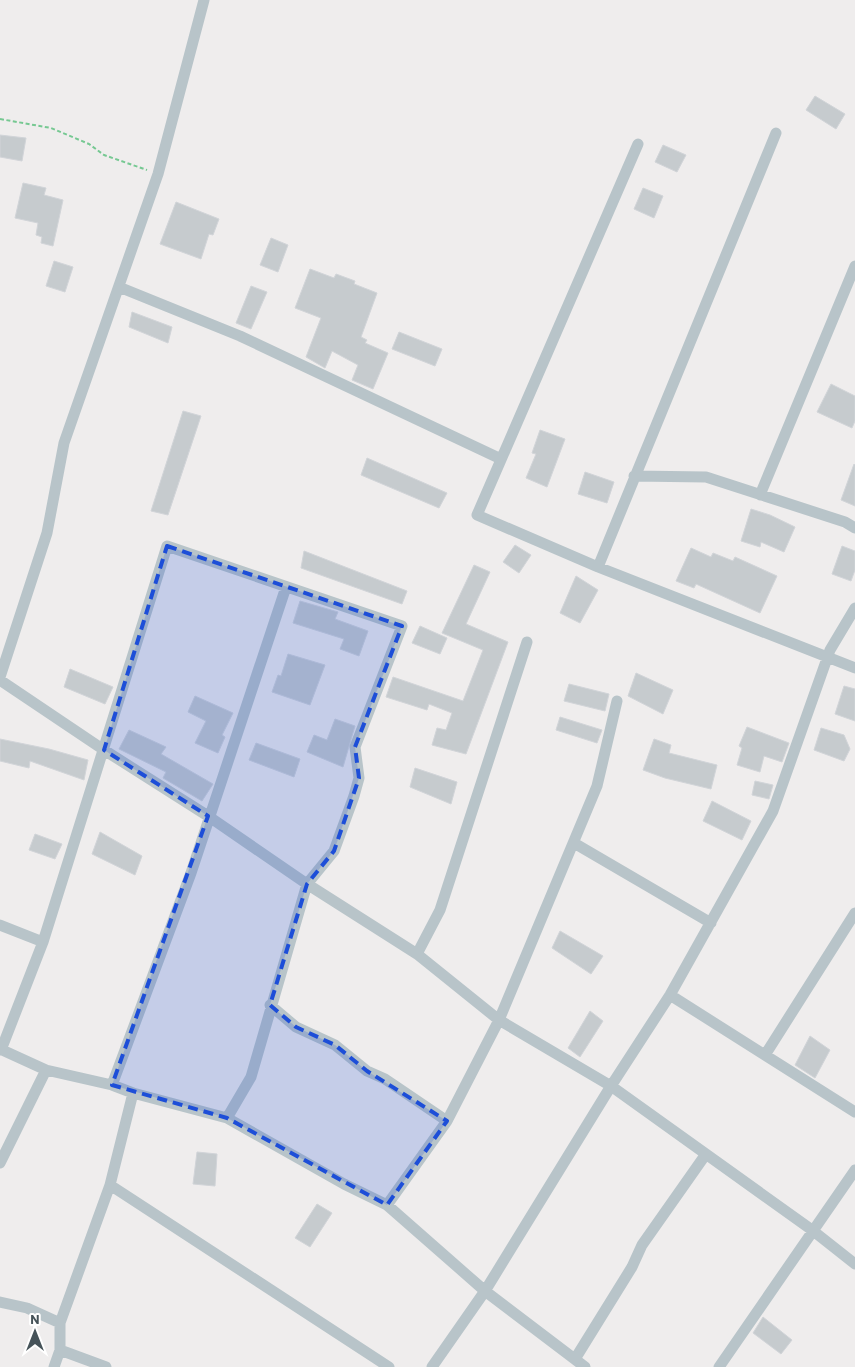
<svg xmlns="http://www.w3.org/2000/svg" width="855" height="1367" font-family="Barlow,sans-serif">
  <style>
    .building { fill: #c6cbce; stroke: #d1d4d8 }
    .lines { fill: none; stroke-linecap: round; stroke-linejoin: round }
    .path { stroke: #76c892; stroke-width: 2; stroke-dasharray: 4 2.5; stroke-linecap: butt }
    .minor { stroke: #b8c4c9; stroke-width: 11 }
    .marked { fill: #1d4ed8; fill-opacity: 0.2; stroke: #1d4ed8; stroke-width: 4; stroke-dasharray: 10 6; stroke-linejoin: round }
  </style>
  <rect width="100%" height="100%" fill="#efeded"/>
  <path class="building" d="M 815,96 L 845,114 L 836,129 L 806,110 Z
    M 0,135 L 26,138 L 22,161 L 0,157 Z
    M 663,145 L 686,155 L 677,172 L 655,162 Z
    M 23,183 L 46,188 L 44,195 L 63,200 L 53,246 L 41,243 L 42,237 L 36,235 L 38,223 L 15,218 Z
    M 643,188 L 663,196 L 654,218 L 634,209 Z
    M 176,202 L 219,219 L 213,235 L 209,234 L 201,259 L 160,244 Z
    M 271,238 L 288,245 L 278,272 L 260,265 Z
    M 54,261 L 73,267 L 65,292 L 46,286 Z
    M 310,269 L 334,278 L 336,274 L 355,281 L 354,284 L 377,293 L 361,337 L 367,340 L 365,343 L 388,353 L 373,389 L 352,380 L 358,365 L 332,351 L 325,368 L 306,357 L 321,318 L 295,308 Z
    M 251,286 L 267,292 L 251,329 L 236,323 Z
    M 132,312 L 172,327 L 168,343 L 129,327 Z
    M 399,332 L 442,349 L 435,366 L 392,349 Z
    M 831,384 L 855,396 L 855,421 L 852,428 L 817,412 Z
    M 183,411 L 201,416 L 168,515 L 151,511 Z
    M 540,430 L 565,439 L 547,487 L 526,478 L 536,454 L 532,453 Z
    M 367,458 L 447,493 L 439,508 L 361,475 Z
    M 854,464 L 855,465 L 855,506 L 841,500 Z
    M 585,472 L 614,482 L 607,503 L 578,494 Z
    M 751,509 L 770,515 L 795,527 L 784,552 L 761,542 L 760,547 L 741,541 Z
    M 515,545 L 531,555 L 519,573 L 503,562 Z
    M 842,546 L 855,551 L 855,570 L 851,581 L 832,574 Z
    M 691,548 L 711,557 L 713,553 L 733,561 L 735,557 L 777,576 L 760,613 L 696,584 L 694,588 L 676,581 Z
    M 304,551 L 407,591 L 402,604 L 301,568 Z
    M 474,565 L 490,572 L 466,624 L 508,642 L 466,754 L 432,745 L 437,728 L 446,730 L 452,713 L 429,704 L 427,710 L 386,697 L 393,677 L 463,701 L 483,650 L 442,633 Z
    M 576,576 L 598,590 L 580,623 L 560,613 Z
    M 300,601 L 338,612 L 335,619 L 368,631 L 359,656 L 340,649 L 344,639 L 293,623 Z
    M 420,626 L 447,638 L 440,654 L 412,643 Z
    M 288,654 L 325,665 L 310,705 L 272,692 L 278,675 L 281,676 Z
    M 70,669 L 113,687 L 105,704 L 64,687 Z
    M 636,673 L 673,690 L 663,714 L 628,696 Z
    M 569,684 L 609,694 L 605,711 L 564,701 Z
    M 844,686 L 855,689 L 855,721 L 835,714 Z
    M 195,696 L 233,713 L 222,735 L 225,737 L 218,753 L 195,743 L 206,721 L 188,712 Z
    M 560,717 L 602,730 L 597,743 L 556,730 Z
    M 335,719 L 355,726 L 343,767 L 307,752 L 314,735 L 327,740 Z
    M 747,727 L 789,743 L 782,762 L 764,756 L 760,772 L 737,765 L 742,748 L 739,746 Z
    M 821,728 L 844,735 L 850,749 L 844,761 L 814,750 Z
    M 129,730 L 166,747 L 161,754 L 213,784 L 202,801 L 163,778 L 166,772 L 119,749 Z
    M 0,739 L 49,749 L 88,760 L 84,780 L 30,761 L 29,768 L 0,761 Z
    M 654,739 L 671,745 L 669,753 L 717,765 L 711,789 L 665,778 L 643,770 Z
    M 256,743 L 300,759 L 294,777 L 249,760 Z
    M 415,768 L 457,782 L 451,804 L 410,787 Z
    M 755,781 L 773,785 L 769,799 L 752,795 Z
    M 712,801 L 751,821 L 742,840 L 703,821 Z
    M 100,832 L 142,856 L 135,875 L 92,854 Z
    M 35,834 L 62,844 L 55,859 L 29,850 Z
    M 560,931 L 603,956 L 591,974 L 552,948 Z
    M 590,1011 L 603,1021 L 580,1057 L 568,1048 Z
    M 810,1036 L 830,1050 L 815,1078 L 795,1065 Z
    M 197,1152 L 217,1154 L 215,1186 L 193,1184 Z
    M 317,1204 L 332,1213 L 310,1247 L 295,1238 Z
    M 763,1317 L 792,1340 L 781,1354 L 753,1333 Z"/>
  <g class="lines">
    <path class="path" d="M 0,119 L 51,128 L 89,144 L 104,155 L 147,170"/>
    <path class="minor" d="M 638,144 L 477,515 L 598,567 L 855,668
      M 119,287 L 240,336 L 501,459
      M 634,476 L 706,477 L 845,522 L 855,528
      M 760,495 L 855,266
      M 598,567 L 776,133
      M 0,677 L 47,533 L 64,443 L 158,174 L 204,0
      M 0,680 L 104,750 L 208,816 L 307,884 L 417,954 L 499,1020 L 611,1086 L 812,1230 L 855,1264
      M 574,843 L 711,923
      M 0,925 L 43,942
      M 417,954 L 440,910 L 527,642
      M 670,995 L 855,1112
      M 270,1005 L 296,1027 L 335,1045 L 367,1071 L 385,1079 L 447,1121
      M 0,1049 L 46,1070 L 112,1085 L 133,1093 L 227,1118 L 344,1184 L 387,1205 L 485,1291 L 585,1367
      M 1,1050 L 43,942 L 167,546 L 402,626 L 355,747 L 359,778 L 354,796 L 334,851 L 307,884 L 251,1077 L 227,1118
      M 765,1055 L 855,913
      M 112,1085 L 191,873 L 286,587
      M 0,1163 L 46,1070
      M 110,1185 L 389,1367
      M 387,1205 L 447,1121 L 499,1020 L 597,786 L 617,701
      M 0,1302 L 27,1308 L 60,1323
      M 60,1350 L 106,1367
      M 575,1359 L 632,1267 L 642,1245 L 706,1154
      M 54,1367 L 60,1350 L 60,1323 L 110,1185 L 133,1093
      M 432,1367 L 485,1291 L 611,1086 L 670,995 L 773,811 L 830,650 L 855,608
      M 719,1367 L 855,1170"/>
  </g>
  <path class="marked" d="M 167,546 L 402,626 L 355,747 L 359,778 L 334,851 L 307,884 L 270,1005 L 296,1027 L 335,1045 L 367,1071 L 447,1121 L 387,1205 L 227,1118 L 112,1085 L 208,816 L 104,750 Z"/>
  <g transform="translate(35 1332)" stroke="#ffffff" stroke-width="4" paint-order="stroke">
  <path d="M0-4L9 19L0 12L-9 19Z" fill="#465359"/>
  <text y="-8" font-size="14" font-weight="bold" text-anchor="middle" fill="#465359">N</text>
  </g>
</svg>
